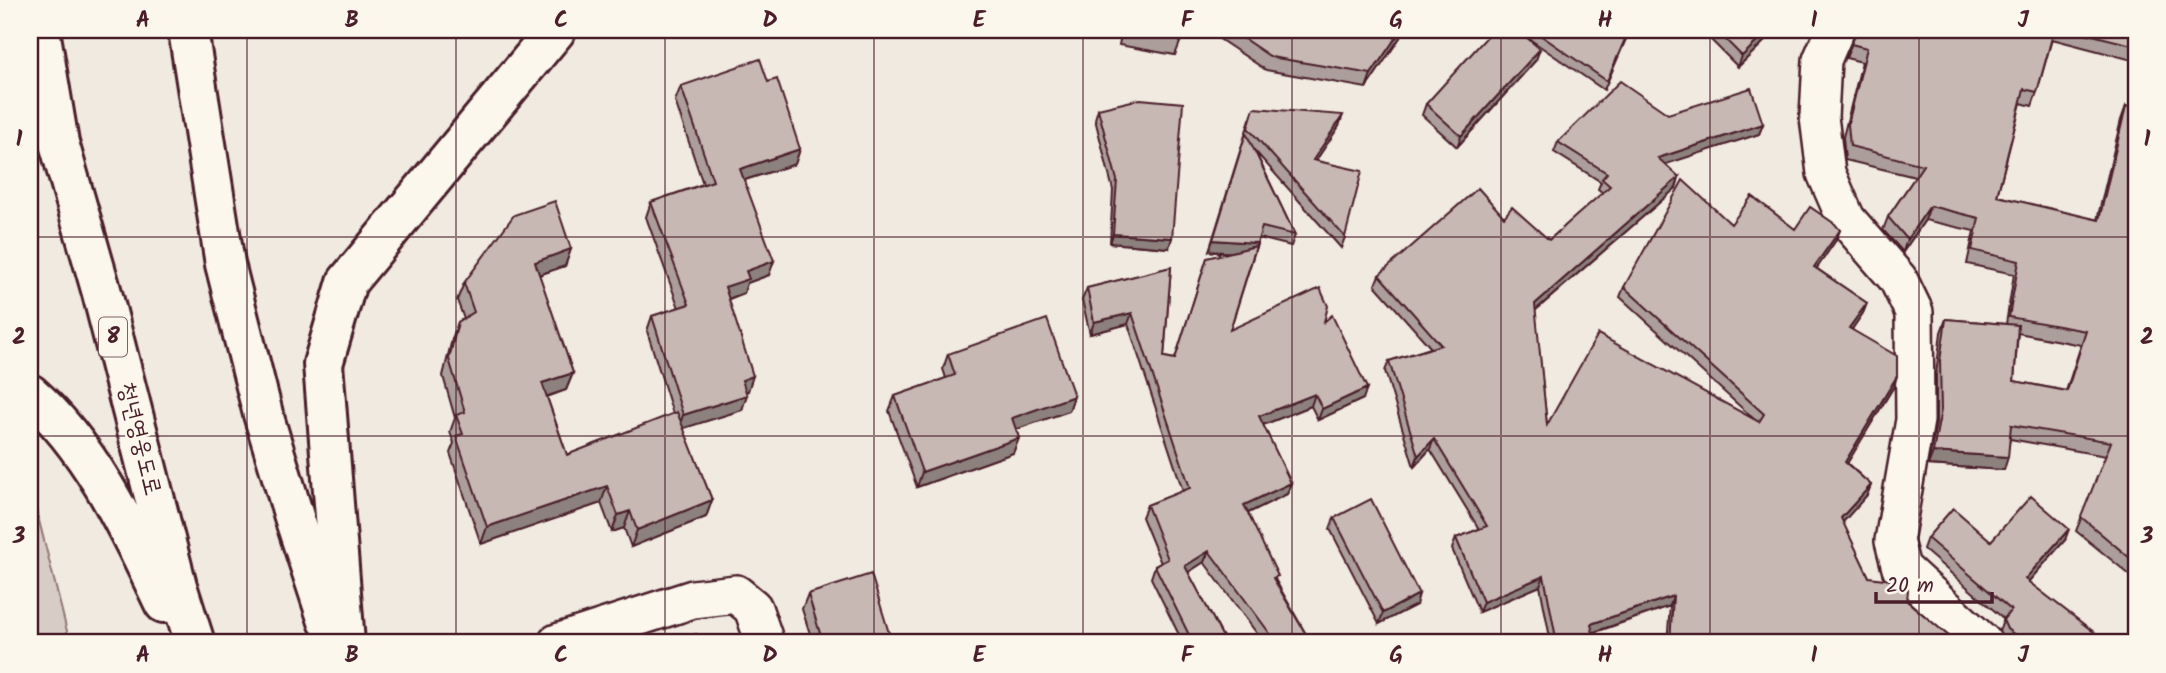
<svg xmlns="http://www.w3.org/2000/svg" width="2166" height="673" font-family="Kalam,'Poor Story',sans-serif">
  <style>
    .green { fill: #d8ccc6; stroke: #917678; stroke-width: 2 }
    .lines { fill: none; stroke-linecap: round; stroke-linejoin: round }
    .minor-casing { stroke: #4a1f2b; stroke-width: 42 }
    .motorway-casing { stroke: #4a1f2b; stroke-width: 44 }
    .minor { stroke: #fbf7ec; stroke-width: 37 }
    .motorway { stroke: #fbf7ec; stroke-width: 38 }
    .wall { fill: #ac9e9a; stroke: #4a1f2b; stroke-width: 2; fill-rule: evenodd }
    .shaded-wall { fill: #8c817d; stroke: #4a1f2b; stroke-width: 2 }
    .building { fill: #c8b8b3; stroke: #4a1f2b; stroke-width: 2 }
    .grid { fill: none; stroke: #4a1f2b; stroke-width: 2; stroke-opacity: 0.55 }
    .labels { text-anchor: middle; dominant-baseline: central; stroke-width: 5; stroke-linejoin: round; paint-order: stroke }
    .shield { fill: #fbf7ec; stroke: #7f6065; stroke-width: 2 }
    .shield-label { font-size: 23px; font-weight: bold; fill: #4a1f2b }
    .street-label { font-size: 24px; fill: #4a1f2b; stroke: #fbf7ec }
    .neatline { fill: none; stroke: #4a1f2b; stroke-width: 2.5 }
    .grid-label { font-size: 23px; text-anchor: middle; font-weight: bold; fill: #4a1f2b }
  </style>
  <rect width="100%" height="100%" fill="#f0eae0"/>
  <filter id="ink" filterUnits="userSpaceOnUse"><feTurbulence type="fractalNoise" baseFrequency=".0143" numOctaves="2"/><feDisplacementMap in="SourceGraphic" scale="14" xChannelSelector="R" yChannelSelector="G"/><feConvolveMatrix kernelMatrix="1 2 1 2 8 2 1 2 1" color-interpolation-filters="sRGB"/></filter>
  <g filter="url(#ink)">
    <path class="green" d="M 30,485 L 70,643 L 30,643 Z"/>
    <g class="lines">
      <defs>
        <path id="minor" d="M 1835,30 L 1822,60 L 1819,117 L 1826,173 L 1846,219 L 1898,279 L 1914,312 L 1915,420 L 1894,541 L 1901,568 L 1983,643
          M 557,643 L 693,599 L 736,594 L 753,608 L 765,643"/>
        <path id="motorway" d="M 40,30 L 59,143 L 102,293 L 177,586 L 195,643
          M 188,30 L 225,264 L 263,414 L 295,520 L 328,621
          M 30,394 C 92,448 129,530 164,603
          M 345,643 L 323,364 L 347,282 L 556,30"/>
      </defs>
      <use href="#minor" class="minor-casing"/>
      <use href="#motorway" class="motorway-casing"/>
      <use href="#minor" class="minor"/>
      <use href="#motorway" class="motorway"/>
    </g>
    <path class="wall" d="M 1122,30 L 1182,30 L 1181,40 L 1175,55 L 1119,45 Z
      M 1206,30 L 1405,30 L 1366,88 L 1266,70 Z
      M 1526,30 L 1630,30 L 1604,90 L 1525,36 L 1536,60 L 1457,147 L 1422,115 L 1426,104 L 1524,35 Z
      M 1701,30 L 1776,30 L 1738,67 Z
      M 1856,30 L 2136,30 L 2136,61 L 2052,39 L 2037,92 L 2032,106 L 2021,103 L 1997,196 L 2097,220 L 2121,120 L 2126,106 L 2136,109 L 2136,580 L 2076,531 L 2106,456 L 2010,439 L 2004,470 L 1928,465 L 1936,423 L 1936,375 L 1941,332 L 1946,319 L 2006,324 L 2014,274 L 1967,264 L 1974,231 L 1925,220 L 1903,252 L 1883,230 L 1888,217 L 1915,177 L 1845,160 L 1843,137 L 1862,62 L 1846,58 L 1855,35 ZM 2018,333 L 2081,345 L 2066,391 L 2014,381 Z
      M 768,82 L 800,149 L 795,164 L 745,180 L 769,275 L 747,283 L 744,293 L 729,299 L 748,391 L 746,391 L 742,410 L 683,428 L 712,500 L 706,517 L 631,547 L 624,528 L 612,532 L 601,503 L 481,544 L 450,453 L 454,443 L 450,432 L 455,418 L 443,376 L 452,339 L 458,322 L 464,319 L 457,300 L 464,283 L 571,249 L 565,266 L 539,275 L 573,373 L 566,390 L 547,397 L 567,455 L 673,414 L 647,331 L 652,316 L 679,308 L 646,217 L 651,202 L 703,184 L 675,101 L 681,86 Z
      M 1098,109 L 1169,248 L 1110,243 L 1113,190 L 1095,119 Z
      M 1668,114 L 1763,124 L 1759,134 L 1665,164 L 1679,177 L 1676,188 L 1535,311 L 1547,425 L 1755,420 L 1620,297 L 1624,287 L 1731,224 L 1795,229 L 1840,230 L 1836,240 L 1816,268 L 1867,303 L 1863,313 L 1852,329 L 1894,386 L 1847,463 L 1871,485 L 1867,495 L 1842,522 L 1869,577 L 1907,601 L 1957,643 L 1667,643 L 1670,606 L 1593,633 L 1595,643 L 1551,643 L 1540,586 L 1479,612 L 1452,549 L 1456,538 L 1479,529 L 1430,449 L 1414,467 L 1385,371 L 1389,361 L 1431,348 L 1375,285 L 1379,275 L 1504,217 L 1549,240 L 1603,193 L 1598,189 L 1601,182 L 1554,152 L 1558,142 Z
      M 1250,119 L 1339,126 L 1316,160 L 1345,237 L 1341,248 L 1255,151 L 1295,235 L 1291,246 L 1259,238 L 1230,330 L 1324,322 L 1363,399 L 1318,420 L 1311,406 L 1263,425 L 1291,483 L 1287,494 L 1248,513 L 1276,581 L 1311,643 L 1264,643 L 1204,562 L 1188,572 L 1226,643 L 1183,643 L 1151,578 L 1155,566 L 1161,563 L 1142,517 L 1147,505 L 1183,491 L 1128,324 L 1090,334 L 1082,300 L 1087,288 L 1171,267 L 1164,357 L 1175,359 L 1207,258 L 1230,253 L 1209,251 Z
      M 948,354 L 1074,396 L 1069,411 L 1016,429 L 1019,438 L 1013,453 L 917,487 L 889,411 L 895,396 L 946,378 L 943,369 Z
      M 1334,518 L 1416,605 L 1379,624 L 1330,529 Z
      M 1927,538 L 1991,541 L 2065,540 L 2028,582 L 2108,643 L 2008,643 L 2003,640 L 1999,631 L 2004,619 L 1923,549 Z
      M 808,594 L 892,643 L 813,643 L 802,609 Z"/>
    <path class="shaded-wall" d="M 1401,30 L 1405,30 L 1366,88 L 1371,74 Z
      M 1769,30 L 1776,30 L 1738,67 L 1742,56 Z
      M 1540,49 L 1536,60 L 1457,147 L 1461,136 Z
      M 1343,115 L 1339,126 L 1309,171 L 1313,160 Z
      M 1763,124 L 1759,134 L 1654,168 L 1658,158 Z
      M 800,149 L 795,164 L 735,183 L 740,169 Z
      M 1679,177 L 1676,188 L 1531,314 L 1535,304 Z
      M 1930,206 L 1925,220 L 1903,252 L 1907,239 Z
      M 1840,230 L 1836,240 L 1811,277 L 1814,267 Z
      M 1113,234 L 1172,238 L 1169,248 L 1110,243 Z
      M 1213,240 L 1257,243 L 1253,254 L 1209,251 Z
      M 571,249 L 565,266 L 529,278 L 535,262 Z
      M 774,261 L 769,275 L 747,283 L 744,293 L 720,302 L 725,287 L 746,271 Z
      M 1867,303 L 1863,313 L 1846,338 L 1849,328 Z
      M 1132,313 L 1128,324 L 1090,334 L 1094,322 Z
      M 573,373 L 566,390 L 536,400 L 542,383 Z
      M 753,376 L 748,391 L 737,395 L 742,380 Z
      M 1897,376 L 1894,386 L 1842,472 L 1845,462 Z
      M 1367,388 L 1363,399 L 1318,420 L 1322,409 Z
      M 1315,394 L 1311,406 L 1255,428 L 1259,416 Z
      M 747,395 L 742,410 L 678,430 L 683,415 Z
      M 1074,396 L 1069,411 L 1006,433 L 1012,418 Z
      M 1019,438 L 1013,453 L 917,487 L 922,472 Z
      M 1434,439 L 1430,449 L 1414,467 L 1418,456 Z
      M 1933,452 L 2008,457 L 2004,470 L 1928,465 Z
      M 1291,483 L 1287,494 L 1240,517 L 1244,505 Z
      M 1871,485 L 1867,495 L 1837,529 L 1841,518 Z
      M 607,486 L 601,503 L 481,544 L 487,527 Z
      M 712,500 L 706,517 L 631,547 L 637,530 Z
      M 630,511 L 624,528 L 612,532 L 618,515 Z
      M 2069,529 L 2065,540 L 2021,590 L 2025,579 Z
      M 1209,551 L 1204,562 L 1181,577 L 1185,566 Z
      M 1544,576 L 1540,586 L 1479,612 L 1483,602 Z
      M 1419,594 L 1416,605 L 1379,624 L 1383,613 Z
      M 1673,596 L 1670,606 L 1588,634 L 1591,624 Z"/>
    <path class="building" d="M 1125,30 L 1182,30 L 1181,40 Z
      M 1231,30 L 1401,30 L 1371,74 L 1271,57 Z
      M 1493,30 L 1518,30 L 1540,49 L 1461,136 L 1426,104 Z
      M 1533,30 L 1629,30 L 1607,81 Z
      M 1716,30 L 1769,30 L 1742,56 Z
      M 1857,30 L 2054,30 L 2037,92 L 2024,89 L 1997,196 L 2099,220 L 2126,106 L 2136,109 L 2136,563 L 2081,517 L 2111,442 L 2011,425 L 2008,457 L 1933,452 L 1941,410 L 1940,361 L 1946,319 L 2018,325 L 2014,381 L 2067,391 L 2086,331 L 2009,317 L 2019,261 L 1972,250 L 1979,218 L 1930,206 L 1907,239 L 1888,217 L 1923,165 L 1850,146 L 1848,124 L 1867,48 L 1851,44 Z
      M 2072,30 L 2136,30 L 2136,46 Z
      M 760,59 L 768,82 L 777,79 L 800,149 L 740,169 L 774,261 L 746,271 L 749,279 L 725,287 L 753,376 L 742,380 L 747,395 L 683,415 L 652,316 L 689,304 L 651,202 L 713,181 L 681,86 Z
      M 1620,81 L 1668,114 L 1751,88 L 1763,124 L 1658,158 L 1679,177 L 1535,304 L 1547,425 L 1598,334 L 1759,422 L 1764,414 L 1624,287 L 1683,180 L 1731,224 L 1752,196 L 1795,229 L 1810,207 L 1835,224 L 1840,230 L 1814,267 L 1867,303 L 1849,328 L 1897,356 L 1897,376 L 1845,462 L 1871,485 L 1841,518 L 1869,577 L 1899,581 L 1908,590 L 1907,601 L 1957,643 L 1670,643 L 1673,596 L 1591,624 L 1595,643 L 1557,643 L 1544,576 L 1483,602 L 1456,538 L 1487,526 L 1434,439 L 1418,456 L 1389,361 L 1441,345 L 1379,275 L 1478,188 L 1504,217 L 1512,207 L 1549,240 L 1610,186 L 1602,179 L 1607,173 L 1558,142 Z
      M 1140,99 L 1183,103 L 1172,238 L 1113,234 L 1117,180 L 1098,109 Z
      M 1254,108 L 1343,115 L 1313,160 L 1362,171 L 1345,237 L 1248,128 Z
      M 1246,133 L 1295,235 L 1262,227 L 1257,243 L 1213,240 Z
      M 555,201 L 571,249 L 535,262 L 573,373 L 542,383 L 567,455 L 677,412 L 712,500 L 637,530 L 630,511 L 618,515 L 607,486 L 487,527 L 456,436 L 463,434 L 456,415 L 465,412 L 449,359 L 458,322 L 474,312 L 464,283 L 514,215 Z
      M 1256,246 L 1230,330 L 1320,288 L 1328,306 L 1324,322 L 1332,315 L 1367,388 L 1322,409 L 1315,394 L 1259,416 L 1291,483 L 1244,505 L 1278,576 L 1273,578 L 1311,643 L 1277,643 L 1209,551 L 1185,566 L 1226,643 L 1193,643 L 1155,566 L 1168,559 L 1147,505 L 1190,488 L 1132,313 L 1094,322 L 1087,288 L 1171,267 L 1164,357 L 1175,359 L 1207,258 Z
      M 1047,319 L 1074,396 L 1012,418 L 1019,438 L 922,472 L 895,396 L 955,375 L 948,354 Z
      M 2031,496 L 2069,529 L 2025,579 L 2108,643 L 2026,643 L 2007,629 L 2003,620 L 2011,610 L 1927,538 L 1953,508 L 1991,541 Z
      M 1371,499 L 1419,594 L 1383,613 L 1334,518 Z
      M 871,574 L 892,643 L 823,643 L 808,594 Z
      M 2136,633 L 2136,643 L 2128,643 Z
      M 696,634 L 699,643 L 669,643 Z"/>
  </g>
  <path class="grid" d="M 247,30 L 247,643M 456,30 L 456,643M 665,30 L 665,643M 874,30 L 874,643M 1083,30 L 1083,643M 1292,30 L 1292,643M 1501,30 L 1501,643M 1710,30 L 1710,643M 1919,30 L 1919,643M 30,237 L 2136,237M 30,436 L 2136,436"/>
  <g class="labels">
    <rect class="shield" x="99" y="317.5" width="28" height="39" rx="5"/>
    <g class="shield-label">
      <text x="113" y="337">8</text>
    </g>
    <g class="street-label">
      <text transform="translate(139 439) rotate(76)">청년영웅도로</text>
    </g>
  </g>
  <rect width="2166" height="673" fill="none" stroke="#fbf7ec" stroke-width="77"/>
  <path d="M1876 592v10h116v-10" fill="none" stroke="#4a1f2b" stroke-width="3.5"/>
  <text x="1886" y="592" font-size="21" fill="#4a1f2b" stroke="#fbf7ec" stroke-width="5" paint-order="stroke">20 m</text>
  <rect x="38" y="38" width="2090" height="596" class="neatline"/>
  <g class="grid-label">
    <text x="143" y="27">A</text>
    <text x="352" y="27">B</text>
    <text x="561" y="27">C</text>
    <text x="770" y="27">D</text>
    <text x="979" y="27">E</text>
    <text x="1187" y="27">F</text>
    <text x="1396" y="27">G</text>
    <text x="1605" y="27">H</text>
    <text x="1814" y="27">I</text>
    <text x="2023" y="27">J</text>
    <text x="19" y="146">1</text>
    <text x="2147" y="146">1</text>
    <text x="19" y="344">2</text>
    <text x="2147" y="344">2</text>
    <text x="19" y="543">3</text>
    <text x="2147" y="543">3</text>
    <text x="143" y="662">A</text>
    <text x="352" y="662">B</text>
    <text x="561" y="662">C</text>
    <text x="770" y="662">D</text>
    <text x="979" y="662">E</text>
    <text x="1187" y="662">F</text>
    <text x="1396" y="662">G</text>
    <text x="1605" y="662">H</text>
    <text x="1814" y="662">I</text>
    <text x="2023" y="662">J</text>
  </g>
</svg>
